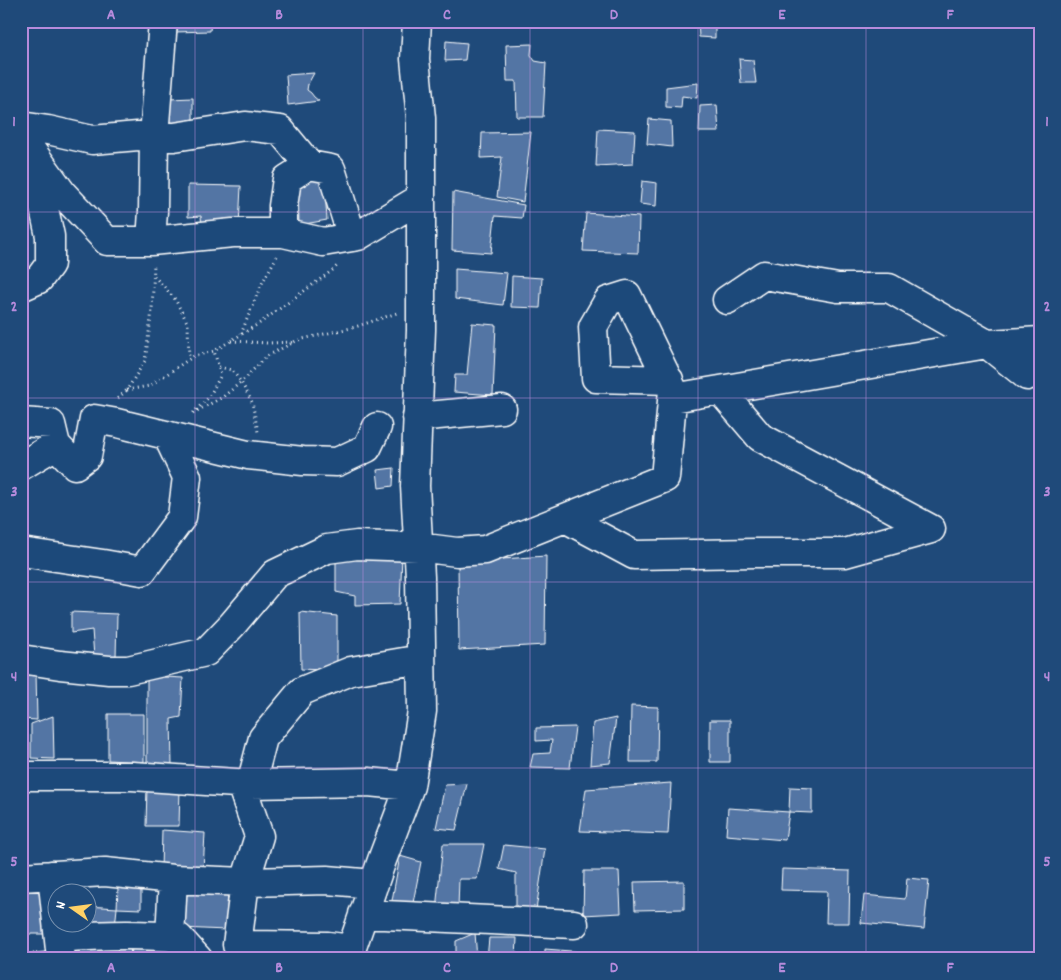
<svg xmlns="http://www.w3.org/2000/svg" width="1061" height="980" font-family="Dekko,sans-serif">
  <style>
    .building { fill: #5374a4; stroke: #fff }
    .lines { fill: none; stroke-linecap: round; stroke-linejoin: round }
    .minor-casing { stroke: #fff; stroke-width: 31 }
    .path { stroke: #fff; stroke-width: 3; stroke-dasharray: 1 4; stroke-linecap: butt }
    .minor { stroke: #1f4a7a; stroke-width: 28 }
    .grid { fill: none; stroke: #b68bdc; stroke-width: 1; stroke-opacity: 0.55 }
    .neatline { fill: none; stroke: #b68bdc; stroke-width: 2 }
    .grid-label { font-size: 16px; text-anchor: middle; font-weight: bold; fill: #b68bdc }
  </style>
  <rect width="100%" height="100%" fill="#1f4a7a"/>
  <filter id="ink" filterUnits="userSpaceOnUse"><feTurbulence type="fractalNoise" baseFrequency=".02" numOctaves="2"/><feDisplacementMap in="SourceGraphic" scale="10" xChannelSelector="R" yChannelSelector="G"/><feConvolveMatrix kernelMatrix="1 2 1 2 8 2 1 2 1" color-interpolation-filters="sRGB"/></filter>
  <g filter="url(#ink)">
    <path class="building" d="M 173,21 L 211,21 L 210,31 L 174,32 Z
      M 485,21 L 514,21 L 514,25 L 484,25 Z
      M 698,21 L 715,21 L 715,38 L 699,37 Z
      M 446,41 L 467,43 L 465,60 L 445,61 Z
      M 532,44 L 531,55 L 535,61 L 546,63 L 543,117 L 517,117 L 516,81 L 507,81 L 506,45 Z
      M 739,59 L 753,60 L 756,83 L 741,83 Z
      M 314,73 L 308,84 L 307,90 L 311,93 L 314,97 L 319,101 L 288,105 L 286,75 Z
      M 698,83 L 697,98 L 682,96 L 681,108 L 666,107 L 666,87 Z
      M 193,98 L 193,122 L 169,124 L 169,99 Z
      M 717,105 L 719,132 L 699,132 L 700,106 Z
      M 649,119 L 671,121 L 672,147 L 647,144 Z
      M 598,129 L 635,131 L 633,164 L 596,166 Z
      M 531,132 L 523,202 L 497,197 L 502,157 L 481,158 L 482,133 Z
      M 324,176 L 327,220 L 299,225 L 298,179 Z
      M 642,181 L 657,183 L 656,206 L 640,204 Z
      M 188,185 L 241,186 L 239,226 L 202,227 L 201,216 L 188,217 Z
      M 453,192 L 524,205 L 522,218 L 495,216 L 491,253 L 452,250 Z
      M 586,213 L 639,217 L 638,253 L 583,251 Z
      M 455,269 L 507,273 L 503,305 L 455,299 Z
      M 512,276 L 542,278 L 540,308 L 511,307 Z
      M 472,323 L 496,325 L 493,395 L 454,392 L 455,375 L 467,375 Z
      M 394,468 L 393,486 L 379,488 L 377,470 Z
      M 402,555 L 400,604 L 355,605 L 355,596 L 336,592 L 336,557 Z
      M 546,556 L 545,645 L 459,650 L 458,562 Z
      M 71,612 L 117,614 L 116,657 L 94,657 L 92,630 L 71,633 Z
      M 300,612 L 337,616 L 337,671 L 301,669 Z
      M 21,671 L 36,673 L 37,720 L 21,719 Z
      M 147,676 L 183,678 L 181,717 L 171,719 L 172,766 L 147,765 Z
      M 631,706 L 658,707 L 657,762 L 630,762 Z
      M 108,714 L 144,714 L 144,762 L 108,760 Z
      M 53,716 L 54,759 L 31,758 L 31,724 Z
      M 616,718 L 610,763 L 590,765 L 593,723 Z
      M 710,720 L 730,720 L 730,762 L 710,762 Z
      M 575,727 L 570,768 L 530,767 L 533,754 L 550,753 L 552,740 L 536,741 L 536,728 Z
      M 671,783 L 668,834 L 580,831 L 586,789 Z
      M 467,784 L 456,830 L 436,828 L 445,785 Z
      M 147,787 L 180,789 L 179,826 L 146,826 Z
      M 790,787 L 812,788 L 812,813 L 789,812 Z
      M 728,808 L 789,812 L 785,840 L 726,835 Z
      M 162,830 L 205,833 L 203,871 L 161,870 Z
      M 443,844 L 484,844 L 477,879 L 459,879 L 458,908 L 436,909 Z
      M 504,845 L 545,849 L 535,917 L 516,914 L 516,873 L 499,869 Z
      M 400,856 L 421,862 L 411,913 L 391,906 Z
      M 782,869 L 850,871 L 849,923 L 826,923 L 827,891 L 781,890 Z
      M 584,871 L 619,871 L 621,913 L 583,915 Z
      M 907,878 L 929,880 L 924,929 L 861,923 L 864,895 L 905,899 Z
      M 684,881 L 684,909 L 635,910 L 634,882 Z
      M 40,888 L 45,934 L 24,934 L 22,890 Z
      M 118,888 L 141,888 L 141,909 L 117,908 Z
      M 186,889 L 228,890 L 226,930 L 181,928 Z
      M 21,890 L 24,934 L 21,934 Z
      M 88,906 L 117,908 L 115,927 L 67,929 L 67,922 L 88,922 Z
      M 475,933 L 477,959 L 456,959 L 456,941 Z
      M 489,938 L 517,938 L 516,959 L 487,959 Z
      M 72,943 L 118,944 L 117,959 L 73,959 Z
      M 118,944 L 130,947 L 131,955 L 138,955 L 138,959 L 117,959 Z
      M 133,944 L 159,946 L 159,959 L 138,959 L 138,955 L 131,955 Z
      M 159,946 L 178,948 L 179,959 L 159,959 Z
      M 545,949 L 583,952 L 582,959 L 545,959 Z
      M 45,952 L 46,959 L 21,959 L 21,954 Z"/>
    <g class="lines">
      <defs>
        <path id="minor" d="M 21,126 L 48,130 L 92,140 L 138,136 L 174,137 L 245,126 L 280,130 L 309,165 L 287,179 L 283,206 L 283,233
          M 21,135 L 31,150 L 62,193 L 107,241 L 151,241 L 233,233 L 283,233 L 323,242 L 358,236 L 421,198
          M 309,165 L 331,169 L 352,237
          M 151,241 L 153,211 L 154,136 L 163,21
          M 21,287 L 39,279 L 50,264 L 50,236 L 41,195 L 26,169 L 25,163
          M 727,300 L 764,275 L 838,288 L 889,288 L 987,344 L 1027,376 L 1040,346
          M 720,390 L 987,344 L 1040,341
          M 417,417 L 502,409
          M 21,422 L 51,424 L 56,445 L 21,466
          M 56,445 L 75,465 L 87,456 L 94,419 L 117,423 L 248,455 L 303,461 L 337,462 L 367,448 L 377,427
          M 565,518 L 634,555 L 755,553 L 845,553 L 931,529 L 760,437 L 720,390 L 673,398
          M 21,552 L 103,564 L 142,571 L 182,517 L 187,477 L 167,435
          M 21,659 L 60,665 L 109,670 L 128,670 L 206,652 L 232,625 L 275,574 L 327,549 L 357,545 L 418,547 L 457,552 L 485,550 L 665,478 L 673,390 L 627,295 L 608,301 L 593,327 L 596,378 L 669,380
          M 21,776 L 132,776 L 251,784 L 368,782 L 410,786
          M 241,784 L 259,836 L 245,882 L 237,945 L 328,946 L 351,949
          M 251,784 L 263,738 L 302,691 L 351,671 L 421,659
          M 52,875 L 61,959
          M 21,877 L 105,872 L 173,879 L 245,882 L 327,880 L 374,884
          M 363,914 L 574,924
          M 170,937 L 173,879
          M 59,938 C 98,935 140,933 179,938 L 198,959
          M 348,959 L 382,860 L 410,786 L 422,711 L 420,577 L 415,486 L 421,330 L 421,118 L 415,59 L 417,21"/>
      </defs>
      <use href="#minor" class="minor-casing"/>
      <path class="path" d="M 154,276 L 175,299 L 188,324 L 189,359
        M 241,334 L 260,287 L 277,256
        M 231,341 L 268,343 L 293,342
        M 219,367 L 232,370 L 241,382 L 252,402 L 258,432
        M 127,390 L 149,386 L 194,356 L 214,351 L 260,323 L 333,270 L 337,266
        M 118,398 L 127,390 L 145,361 L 152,311 L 154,264
        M 196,410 L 209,397 L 221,375 L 214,351
        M 193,413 L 223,397 L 241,382 L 267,356 L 298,340 L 355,327 L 397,313"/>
      <use href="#minor" class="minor"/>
    </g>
  </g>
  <path class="grid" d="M 195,21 L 195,959M 363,21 L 363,959M 530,21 L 530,959M 698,21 L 698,959M 866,21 L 866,959M 21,212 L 1040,212M 21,398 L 1040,398M 21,582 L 1040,582M 21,768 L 1040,768"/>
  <rect width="1061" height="980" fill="none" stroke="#1f4a7a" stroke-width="55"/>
  <g transform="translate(72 908) rotate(284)"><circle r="24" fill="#1f4a7a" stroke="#7992af"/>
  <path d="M0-4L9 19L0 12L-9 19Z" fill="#ffd166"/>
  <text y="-8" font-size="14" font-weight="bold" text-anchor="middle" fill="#ffffff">N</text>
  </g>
  <rect x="28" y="28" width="1006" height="924" class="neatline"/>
  <g class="grid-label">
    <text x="111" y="19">A</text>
    <text x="279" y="19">B</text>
    <text x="447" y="19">C</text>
    <text x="614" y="19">D</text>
    <text x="782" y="19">E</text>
    <text x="950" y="19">F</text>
    <text x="14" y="126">1</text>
    <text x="1047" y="126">1</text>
    <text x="14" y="311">2</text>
    <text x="1047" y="311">2</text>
    <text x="14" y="496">3</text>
    <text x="1047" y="496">3</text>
    <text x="14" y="681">4</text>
    <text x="1047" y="681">4</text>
    <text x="14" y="866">5</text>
    <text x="1047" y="866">5</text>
    <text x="111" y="972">A</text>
    <text x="279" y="972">B</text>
    <text x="447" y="972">C</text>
    <text x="614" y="972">D</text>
    <text x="782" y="972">E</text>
    <text x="950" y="972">F</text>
  </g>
</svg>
